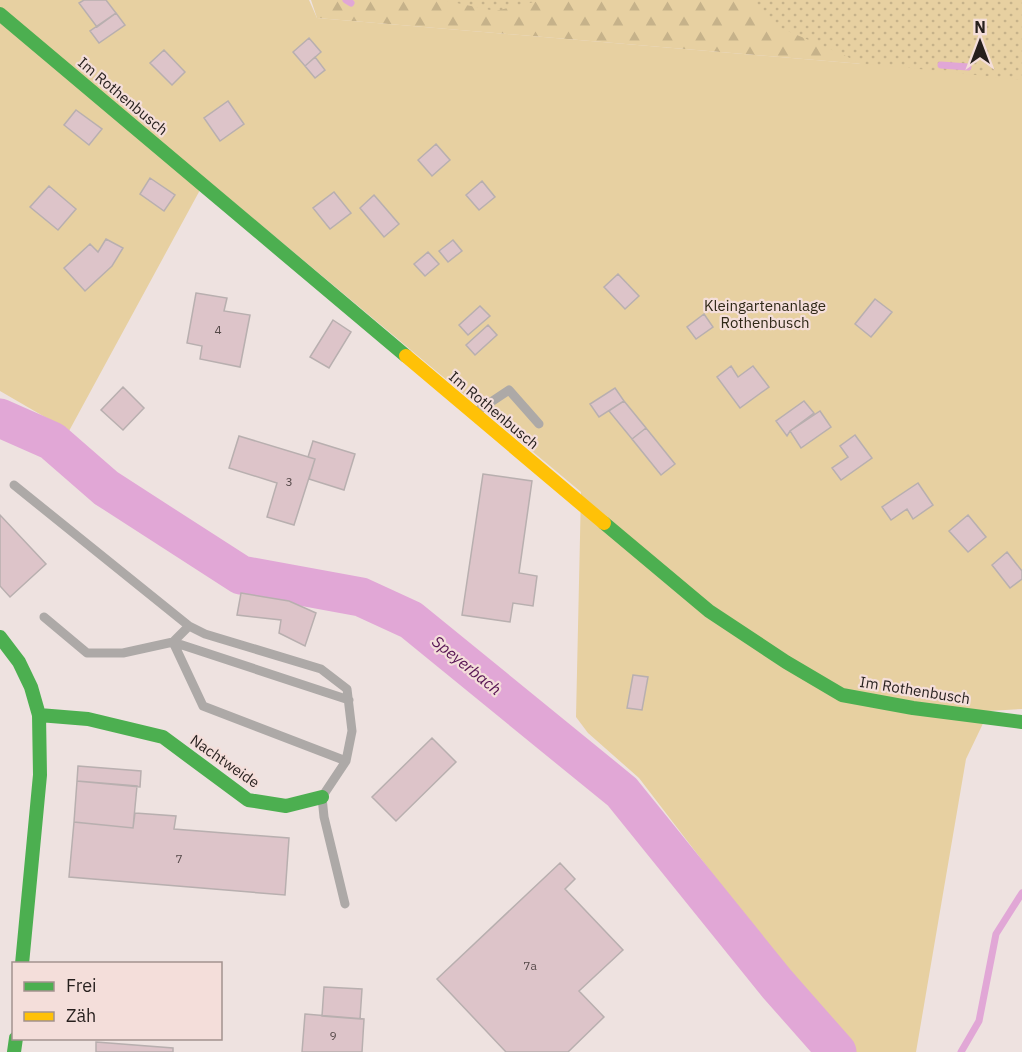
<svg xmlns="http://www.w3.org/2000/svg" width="1022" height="1052" font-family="'IBM Plex Sans',sans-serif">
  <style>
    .forest { fill: url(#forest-firs) }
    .park { fill: url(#park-dots) }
    .garden { fill: #e7d0a1 }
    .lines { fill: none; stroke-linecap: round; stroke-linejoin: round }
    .stream { stroke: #e1a7d6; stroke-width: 7 }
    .river { stroke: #e1a7d6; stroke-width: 39 }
    .building { fill: #ddc4c9; stroke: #b8afaf; stroke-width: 1.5 }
    .lane { stroke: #ada9a7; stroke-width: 9 }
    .fast { stroke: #4caf50; stroke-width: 14 }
    .slow { stroke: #ffc107; stroke-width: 14 }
    .labels { text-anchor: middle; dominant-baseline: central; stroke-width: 4.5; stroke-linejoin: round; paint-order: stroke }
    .number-label { font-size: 12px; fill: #544848 }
    .street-label { font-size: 15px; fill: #261f1d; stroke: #f4deda }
    .park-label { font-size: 15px; fill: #2f2817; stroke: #f4deda }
    .water-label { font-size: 16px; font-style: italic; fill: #551151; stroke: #f4deda }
  </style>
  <defs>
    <pattern id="forest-firs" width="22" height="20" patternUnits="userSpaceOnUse" patternTransform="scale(1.5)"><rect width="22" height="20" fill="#e7d0a1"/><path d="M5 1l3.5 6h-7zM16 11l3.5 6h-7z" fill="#c6b28a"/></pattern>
    <pattern id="park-dots" width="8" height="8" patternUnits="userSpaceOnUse" patternTransform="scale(1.5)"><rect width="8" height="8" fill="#e7d0a1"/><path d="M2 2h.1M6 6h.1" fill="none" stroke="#c6b28a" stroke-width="1.8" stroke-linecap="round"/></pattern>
  </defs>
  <rect width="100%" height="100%" fill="#eee2e0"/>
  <path class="forest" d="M 311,0 L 1022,0 L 910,68 L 317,18 Z"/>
  <path class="park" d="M 442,0 L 543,0 L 495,11 Z
    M 752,0 L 1022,0 L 1022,84 L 926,99 L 844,55 L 771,24 Z"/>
  <path class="garden" d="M 0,0 L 309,0 L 317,18 L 910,68 L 1022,80 L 1022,709 L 989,711 L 966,759 L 916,1052 L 853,1052 L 780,962 L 639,778 L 588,733 L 576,717 L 581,492 L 206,179 L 69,431 L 0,391 Z"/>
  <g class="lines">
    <path class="stream" d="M 346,0 L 351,3
      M 941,65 L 968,67
      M 961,1052 L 979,1021 L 996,934 L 1022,893"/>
    <path class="river" d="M 0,418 L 52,441 L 106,488 L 241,575 L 361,597 L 411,620 L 622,792 L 777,984 L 837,1052"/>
  </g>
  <path class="building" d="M 84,0 L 106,0 L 116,13 L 97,27 L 79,3 Z
    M 116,13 L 125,25 L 99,43 L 90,31 Z
    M 309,38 L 321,52 L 305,66 L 293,52 Z
    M 164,50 L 185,72 L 172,85 L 150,63 Z
    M 315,57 L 325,70 L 315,78 L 305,66 Z
    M 228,101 L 244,124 L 220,141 L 204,118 Z
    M 76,110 L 102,129 L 89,145 L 64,125 Z
    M 436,144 L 450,160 L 432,176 L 418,160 Z
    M 150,178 L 175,195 L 164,211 L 140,194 Z
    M 482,181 L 495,197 L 479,210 L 466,195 Z
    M 49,186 L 76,209 L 58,230 L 30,207 Z
    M 334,192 L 351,213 L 330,229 L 313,208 Z
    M 374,195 L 399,224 L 384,237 L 360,208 Z
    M 106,239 L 123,248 L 112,266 L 85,291 L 64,268 L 90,244 L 98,252 Z
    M 453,240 L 462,251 L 448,262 L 439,251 Z
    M 428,252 L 439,264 L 425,276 L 414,264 Z
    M 618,274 L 639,296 L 625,309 L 604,287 Z
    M 196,293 L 227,298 L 224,311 L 250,315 L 240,367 L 200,359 L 202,346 L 187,343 Z
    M 875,299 L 892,312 L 871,337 L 855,324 Z
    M 480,306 L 490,316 L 468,335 L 459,325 Z
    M 704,314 L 713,327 L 696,339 L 687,327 Z
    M 333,320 L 351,332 L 329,368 L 310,357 Z
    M 488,325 L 497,335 L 475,355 L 466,345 Z
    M 731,366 L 738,377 L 753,366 L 769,387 L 740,408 L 717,377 Z
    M 123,387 L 144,408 L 123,430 L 101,410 Z
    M 615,388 L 624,401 L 599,417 L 590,404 Z
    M 624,401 L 646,428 L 632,439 L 609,411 Z
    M 804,401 L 814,413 L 790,431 L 787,436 L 776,421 Z
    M 820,411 L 831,427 L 801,448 L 790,431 Z
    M 646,428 L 675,464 L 661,475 L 632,439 Z
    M 855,435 L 872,458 L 841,480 L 832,468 L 848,457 L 840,446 Z
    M 239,436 L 315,459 L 294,525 L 267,517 L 277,483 L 229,468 Z
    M 313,441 L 355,454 L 344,490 L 309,479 L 315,459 L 308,457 Z
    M 483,474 L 532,481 L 519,573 L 537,576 L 533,606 L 513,603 L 510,622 L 462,615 Z
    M 918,483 L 933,505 L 913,519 L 907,509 L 891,520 L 882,507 Z
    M 0,515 L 46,564 L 10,597 L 0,586 Z
    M 968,515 L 986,537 L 968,552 L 949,531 Z
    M 1007,552 L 1022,571 L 1022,579 L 1010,588 L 992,565 Z
    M 241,593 L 289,601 L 316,613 L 305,646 L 279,633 L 281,620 L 237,615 Z
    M 633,675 L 648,677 L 642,710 L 627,708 Z
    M 432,738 L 456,762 L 396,821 L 372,797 Z
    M 78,766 L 141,771 L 140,787 L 77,781 Z
    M 77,781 L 137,786 L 133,828 L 74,822 Z
    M 135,813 L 176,816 L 174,829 L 289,838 L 285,895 L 69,877 L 74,822 L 133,828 Z
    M 560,863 L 575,879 L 565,889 L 623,950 L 579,991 L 604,1017 L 568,1052 L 506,1052 L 437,979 Z
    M 324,987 L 362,989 L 360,1019 L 322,1016 Z
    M 305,1014 L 364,1019 L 362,1052 L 302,1052 Z
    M 96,1042 L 173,1048 L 173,1052 L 96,1052 Z"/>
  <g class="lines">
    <path class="lane" d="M 476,412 L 509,390 L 539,424
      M 14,485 L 189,626 L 205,634 L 321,669 L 347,689 L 352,731 L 346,761 L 322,797 L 324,817 L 345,904
      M 44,617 L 87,653 L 123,653 L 173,642 L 189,626
      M 173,642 L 203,706 L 346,761
      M 173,642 L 349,700"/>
    <path class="fast" d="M 0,14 L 406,356
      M 604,523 L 709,611 L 786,662 L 842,695 L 913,708 L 1022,722
      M 0,637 L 19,662 L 31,687 L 39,715 L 40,775 L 22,964
      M 39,715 L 88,719 L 163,737 L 248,800 L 286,806 L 322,797
      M 14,1052 L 16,1038"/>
    <path class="slow" d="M 406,356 L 604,523"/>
  </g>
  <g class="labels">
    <g class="number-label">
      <text x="218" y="329">4</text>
      <text x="289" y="481">3</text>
      <text x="179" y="858">7</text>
      <text x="530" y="965">7a</text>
      <text x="333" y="1035">9</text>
    </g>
    <g class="street-label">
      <text transform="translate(123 96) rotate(40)">Im Rothenbusch</text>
      <text transform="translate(494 410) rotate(40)">Im Rothenbusch</text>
      <text transform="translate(915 690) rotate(9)">Im Rothenbusch</text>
      <text transform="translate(225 761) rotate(35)">Nachtweide</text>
    </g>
    <g class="park-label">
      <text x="765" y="305">Kleingartenanlage<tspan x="765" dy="17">Rothenbusch</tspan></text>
    </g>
    <g class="water-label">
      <text transform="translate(467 665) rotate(39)">Speyerbach</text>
    </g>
  </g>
  <rect x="12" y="962" width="210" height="78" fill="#f4deda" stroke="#a2928e" stroke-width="1.5"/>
  <rect x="24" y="982" width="30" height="9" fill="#4caf50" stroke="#a2928e" stroke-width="1.5"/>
  <text x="66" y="992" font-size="18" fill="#261f1d">Frei</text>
  <rect x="24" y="1012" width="30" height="9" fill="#ffc107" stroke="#a2928e" stroke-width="1.5"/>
  <text x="66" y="1022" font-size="18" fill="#261f1d">Zäh</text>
  <g transform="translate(980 42)" stroke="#f4deda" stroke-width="4.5" paint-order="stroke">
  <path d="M0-4.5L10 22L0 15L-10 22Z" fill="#261f1d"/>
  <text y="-9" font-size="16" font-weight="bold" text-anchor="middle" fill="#261f1d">N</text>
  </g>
</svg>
